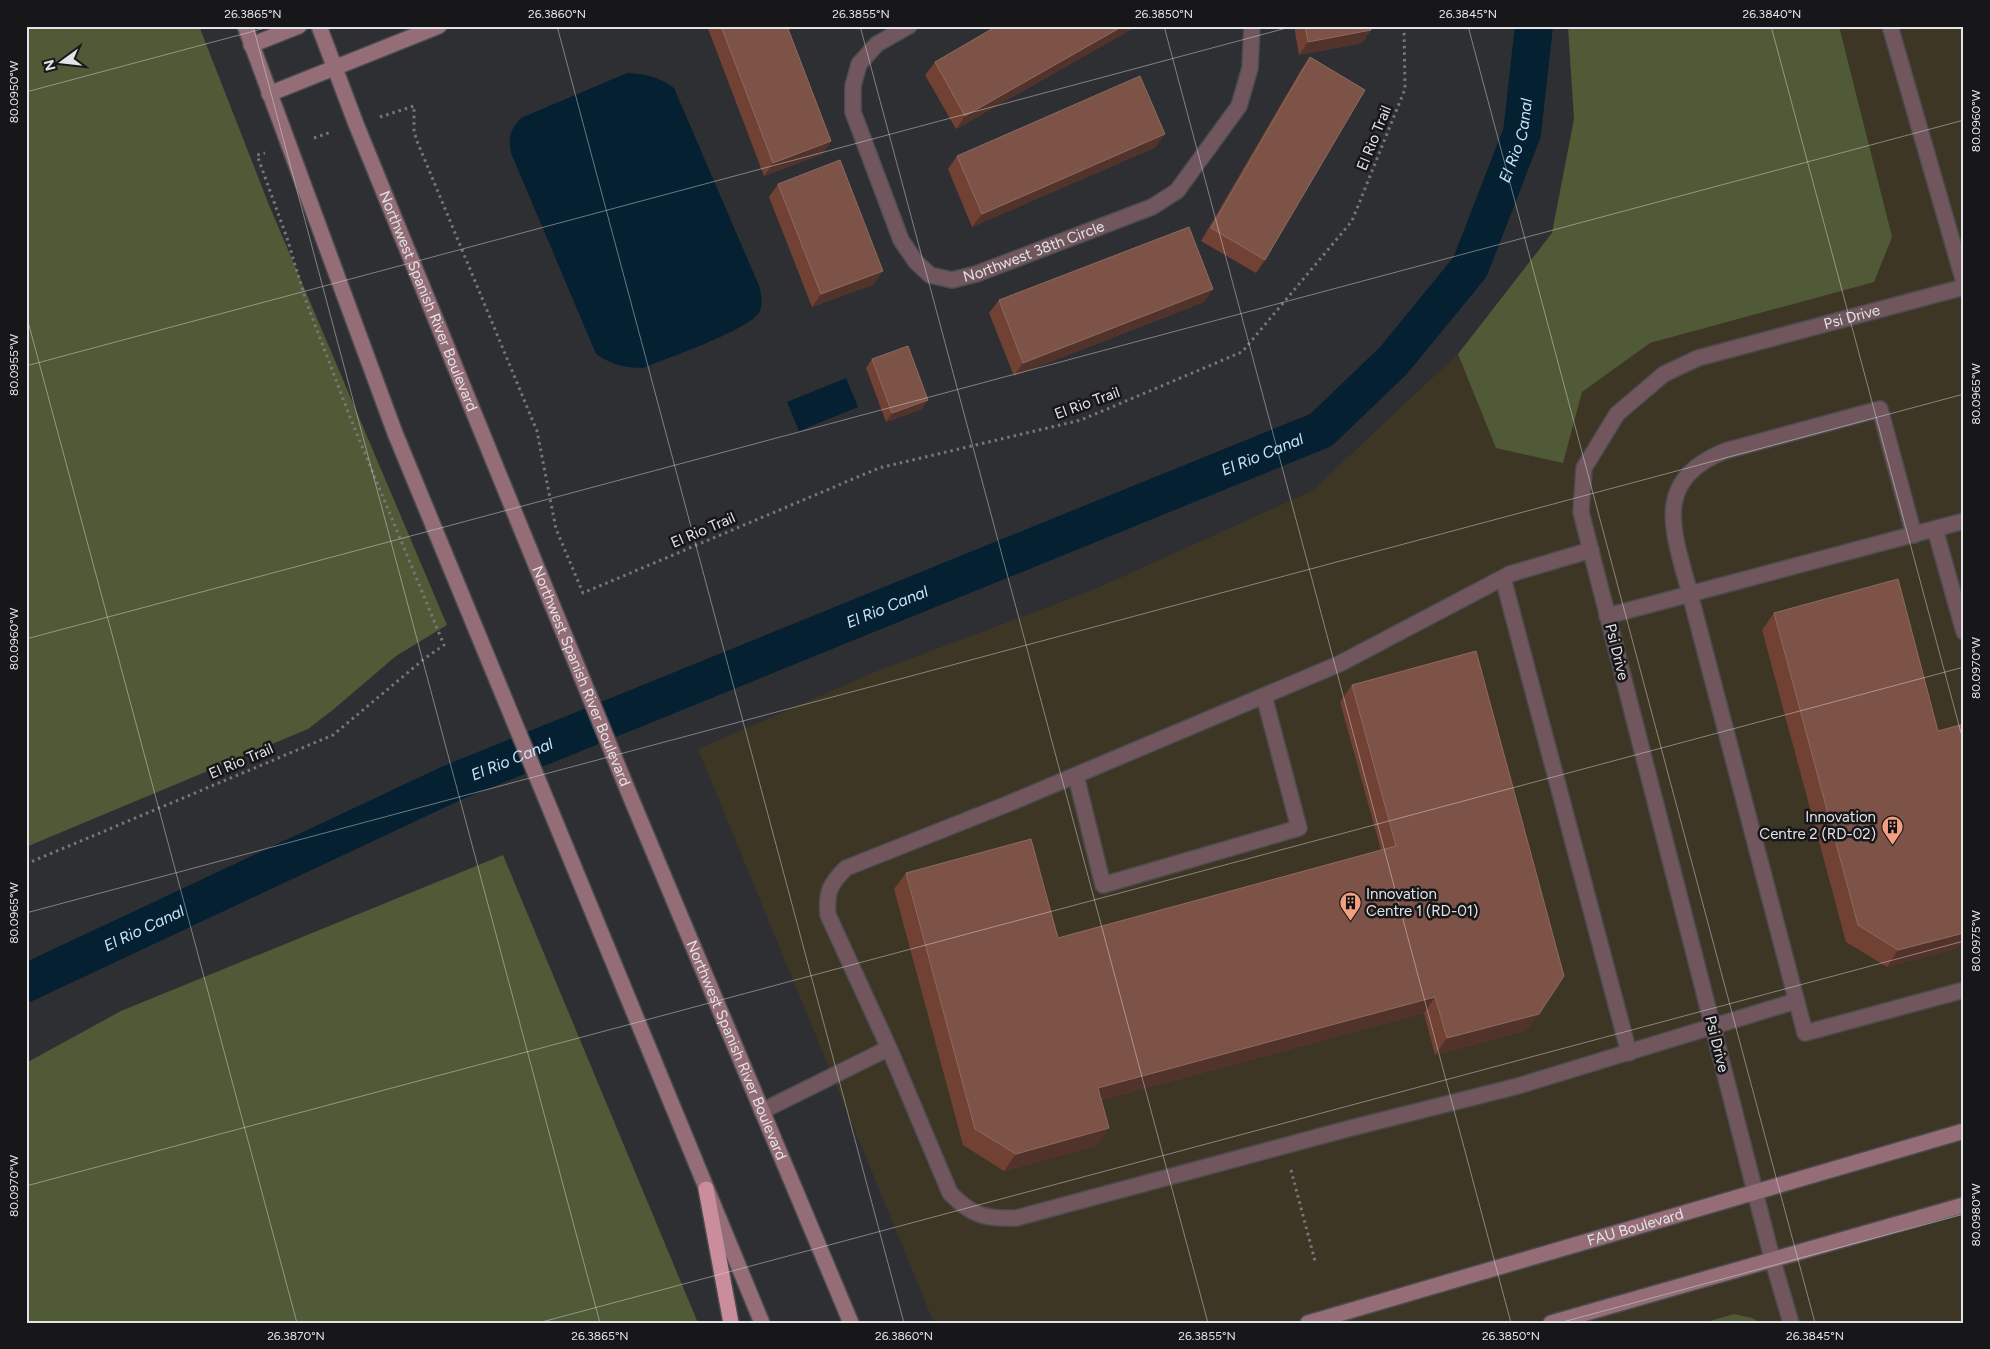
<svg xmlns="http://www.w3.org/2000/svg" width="1990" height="1349" font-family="Figtree,sans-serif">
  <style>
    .education { fill: #3e3625 }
    .green { fill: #505a37 }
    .water { fill: #052031 }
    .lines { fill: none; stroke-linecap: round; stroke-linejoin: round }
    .canal { stroke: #052031; stroke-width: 38 }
    .lane-casing { stroke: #4b4c50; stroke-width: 18 }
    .street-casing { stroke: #4b4c50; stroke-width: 18 }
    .secondary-casing { stroke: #4b4c50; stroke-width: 18 }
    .highway-casing { stroke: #4b4c50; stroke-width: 18 }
    .path { stroke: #76777a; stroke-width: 3; stroke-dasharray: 2.5 4; stroke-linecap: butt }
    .lane { stroke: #71575d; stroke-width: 15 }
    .street { stroke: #71575d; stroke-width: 15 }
    .secondary { stroke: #956d77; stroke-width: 15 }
    .highway { stroke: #ca8d9c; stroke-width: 15 }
    .wall { fill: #714134 }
    .shaded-wall { fill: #51332b }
    .building { fill: #7d5347; stroke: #8d6a60 }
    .ticks { fill: none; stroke: #e3e4e7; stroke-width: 1; stroke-opacity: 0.45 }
    .labels { text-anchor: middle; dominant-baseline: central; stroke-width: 5; stroke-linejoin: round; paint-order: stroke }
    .street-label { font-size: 15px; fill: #e3e4e7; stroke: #171719 }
    .poi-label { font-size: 15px; fill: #e3e4e7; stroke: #171719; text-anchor: end }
    .water-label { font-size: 16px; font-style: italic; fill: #c8e6fb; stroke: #171719 }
    .neatline { fill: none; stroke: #e3e4e7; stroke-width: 2 }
    .ticks-label { font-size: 12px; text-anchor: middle; fill: #e3e4e7 }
  </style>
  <rect width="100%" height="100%" fill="#2e2f33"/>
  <path class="education" d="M 1568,26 L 1964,26 L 1964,1323 L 934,1323 L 698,749 L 875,672 L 1093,590 L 1312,491 L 1461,351 L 1552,233 L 1574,119 Z"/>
  <path class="green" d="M 26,26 L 199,26 L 269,205 L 447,625 L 396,656 L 334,709 L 308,729 L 26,847 Z
    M 1568,26 L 1839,26 L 1892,237 L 1874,282 L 1650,343 L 1582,392 L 1563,463 L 1496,448 L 1458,354 L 1552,233 L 1574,119 Z
    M 503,855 L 698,1323 L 26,1323 L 26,1063 L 121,1011 Z
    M 1734,1314 L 1752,1318 L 1761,1323 L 1703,1323 Z"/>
  <path class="water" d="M 627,73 C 646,74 659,77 674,88 L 760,288 C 761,296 763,303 760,311 C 752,329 665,359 643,368 C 625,368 612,365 596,354 L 511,153 C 508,137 510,130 521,118 Z
    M 846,378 L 858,407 L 799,431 L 787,402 Z"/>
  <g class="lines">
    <path class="canal" id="s1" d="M 26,983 L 452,783 L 1321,430 L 1393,361 L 1470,267 L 1522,133 L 1534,26"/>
    <defs>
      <path id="lane" d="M 1890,26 L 1964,282
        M 1964,521 L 1690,594 L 1805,1033 L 1964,990
        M 1935,529 L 1964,632
        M 1503,578 L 1629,1053
        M 1607,616 L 1690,594 C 1674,533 1650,481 1725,451 L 1880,409 L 1914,535
        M 1076,776 L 1103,885 L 1299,828 L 1264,696
        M 889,1048 L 950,1193 C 972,1216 985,1219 1016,1218 L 1347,1129 L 1518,1086 L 1796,1001
        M 762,1111 L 889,1048 L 828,915 C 826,892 830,884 846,868 L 1010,803 L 1339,664 L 1510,574 L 1591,550
        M 1772,1258 L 1791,1323"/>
      <g id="street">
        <path id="s2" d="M 909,26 L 877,44 L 859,64 L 853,86 L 853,112 L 901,240 L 916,262 L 930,275 L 952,280 L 976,274 L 1152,207 L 1177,191 L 1239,106 L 1250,68 L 1252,26"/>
        <path id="s3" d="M 1772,1258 L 1581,512 L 1584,468 L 1617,414 L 1664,374 L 1698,358 L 1964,287"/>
      </g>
      <g id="secondary">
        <path d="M 245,26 L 395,433 L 762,1323"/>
        <path id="s4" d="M 319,26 L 356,124 L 633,803 L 851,1323"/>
        <path d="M 251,45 L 299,26"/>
        <path d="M 269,94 L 439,26"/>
        <path id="s5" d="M 1308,1323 L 1964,1131"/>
        <path d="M 1551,1323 L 1964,1205"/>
      </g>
      <path id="highway" d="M 706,1189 L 731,1323"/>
    </defs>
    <use href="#lane" class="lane-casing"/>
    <use href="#street" class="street-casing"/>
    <use href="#secondary" class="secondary-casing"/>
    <use href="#highway" class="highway-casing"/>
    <path class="path" d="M 380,117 L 414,106 L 414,132 L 417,141 L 537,431 L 556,529 L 583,593 L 879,468 L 1081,420 L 1242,352 L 1352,221 L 1405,89 L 1404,26
      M 314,138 L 331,132
      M 26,864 L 333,735 L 424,659 L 444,645 L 350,417 L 306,301 L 287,238 L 257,155 L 265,153
      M 1291,1170 L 1315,1261"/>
    <use href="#lane" class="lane"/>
    <use href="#street" class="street"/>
    <use href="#secondary" class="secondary"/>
    <use href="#highway" class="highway"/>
  </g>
  <path class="wall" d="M 707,26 L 787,26 L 831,141 L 822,154 L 764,176 Z
    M 997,26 L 1137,26 L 956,129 L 925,75 L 935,62 Z
    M 1294,26 L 1370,26 L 1371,30 L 1362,43 L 1299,55 Z
    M 1310,57 L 1265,260 L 1256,273 L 1201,241 L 1301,70 Z
    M 1156,147 L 972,227 L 948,169 L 957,156 Z
    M 778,184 L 874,284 L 812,307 L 769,197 Z
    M 999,300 L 1204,302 L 1014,376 L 989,313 Z
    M 872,359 L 922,409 L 886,422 L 866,368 Z
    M 1774,613 L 1938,731 L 1964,946 L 1887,967 L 1846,942 L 1762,630 Z
    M 1352,685 L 1527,1030 L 1435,1055 L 1424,1013 L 1101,1100 L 1098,1145 L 1004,1171 L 963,1145 L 894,889 L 906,873 L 1058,938 L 1381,850 L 1340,702 Z"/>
  <path class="shaded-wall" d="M 1123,26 L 1137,26 L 956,129 L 965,116 Z
    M 1371,30 L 1362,43 L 1299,55 L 1308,42 Z
    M 1165,134 L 1156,147 L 972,227 L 982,214 Z
    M 831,141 L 822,154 L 764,176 L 773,163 Z
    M 883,271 L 874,284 L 812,307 L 821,294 Z
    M 1213,289 L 1204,302 L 1014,376 L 1023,363 Z
    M 928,400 L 922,409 L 886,422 L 892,413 Z
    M 1964,933 L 1964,946 L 1887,967 L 1898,950 Z
    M 1435,997 L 1424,1013 L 1086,1104 L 1098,1088 Z
    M 1539,1014 L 1527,1030 L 1435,1055 L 1447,1038 Z
    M 1109,1128 L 1098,1145 L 1004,1171 L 1016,1154 Z"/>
  <path class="building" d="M 721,26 L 787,26 L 831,141 L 773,163 Z
    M 997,26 L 1123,26 L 965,116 L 935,62 Z
    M 1305,26 L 1370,26 L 1371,30 L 1308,42 Z
    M 1310,57 L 1365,90 L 1265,260 L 1211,228 Z
    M 1140,76 L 1165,134 L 982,214 L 957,156 Z
    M 840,160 L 883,271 L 821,294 L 778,184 Z
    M 1189,227 L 1213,289 L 1023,363 L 999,300 Z
    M 908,346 L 928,400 L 892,413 L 872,359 Z
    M 1898,579 L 1938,731 L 1964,724 L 1964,933 L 1898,950 L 1858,925 L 1774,613 Z
    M 1476,651 L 1564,976 L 1539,1014 L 1447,1038 L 1435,997 L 1098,1088 L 1109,1128 L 1016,1154 L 975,1129 L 906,873 L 1031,839 L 1058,938 L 1396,846 L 1352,685 Z"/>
  <path class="ticks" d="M 253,26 L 600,1323M 557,26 L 904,1323M 860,26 L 1208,1323M 1164,26 L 1511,1323M 1468,26 L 1815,1323M 1771,26 L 1964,744M 26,92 L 273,26M 26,314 L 297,1323M 26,366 L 1294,26M 26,639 L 1964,120M 26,913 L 1964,394M 26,1186 L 1964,667M 538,1323 L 1964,941M 1559,1323 L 1964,1214"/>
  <defs>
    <symbol id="building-pin" viewBox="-11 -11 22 30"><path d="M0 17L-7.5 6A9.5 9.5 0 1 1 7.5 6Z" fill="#f3a082" stroke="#171719"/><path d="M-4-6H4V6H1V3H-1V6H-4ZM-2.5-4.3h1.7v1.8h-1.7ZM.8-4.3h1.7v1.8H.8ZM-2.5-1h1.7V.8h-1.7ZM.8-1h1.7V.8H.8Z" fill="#111"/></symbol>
  </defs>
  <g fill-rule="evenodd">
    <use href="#building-pin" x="1880" y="814" width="25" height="34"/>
    <use href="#building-pin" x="1338" y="890" width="25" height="34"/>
  </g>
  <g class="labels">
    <g class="street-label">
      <text transform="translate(1374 138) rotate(-68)">El Rio Trail</text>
      <text stroke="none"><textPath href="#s2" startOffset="404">Northwest 38th Circle</textPath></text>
      <text stroke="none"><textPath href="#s4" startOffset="296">Northwest Spanish River Boulevard</textPath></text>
      <text stroke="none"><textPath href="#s3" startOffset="1136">Psi Drive</textPath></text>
      <text transform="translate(1087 403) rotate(-20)">El Rio Trail</text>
      <text transform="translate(703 530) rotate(-23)">El Rio Trail</text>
      <text transform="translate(1617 652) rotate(76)">Psi Drive</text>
      <text stroke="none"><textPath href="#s4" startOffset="701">Northwest Spanish River Boulevard</textPath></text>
      <text transform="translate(241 761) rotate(-23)">El Rio Trail</text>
      <text transform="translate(1717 1044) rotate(76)">Psi Drive</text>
      <text stroke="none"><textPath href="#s4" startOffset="1106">Northwest Spanish River Boulevard</textPath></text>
      <text stroke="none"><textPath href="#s5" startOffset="341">FAU Boulevard</textPath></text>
    </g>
    <g class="poi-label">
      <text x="1876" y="817">Innovation<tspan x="1876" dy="17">Centre 2 (RD-02)</tspan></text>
      <text x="1366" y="894" text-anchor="start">Innovation<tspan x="1366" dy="17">Centre 1 (RD-01)</tspan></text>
    </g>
    <g class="water-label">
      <text stroke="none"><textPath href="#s1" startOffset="1765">El Rio Canal</textPath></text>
      <text stroke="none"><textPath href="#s1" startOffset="1345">El Rio Canal</textPath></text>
      <text stroke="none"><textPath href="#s1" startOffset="940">El Rio Canal</textPath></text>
      <text stroke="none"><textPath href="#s1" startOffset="535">El Rio Canal</textPath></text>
      <text stroke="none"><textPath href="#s1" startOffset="130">El Rio Canal</textPath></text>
    </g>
  </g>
  <rect width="1990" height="1349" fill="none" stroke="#171719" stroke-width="55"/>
  <g transform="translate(62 62) rotate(255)" stroke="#171719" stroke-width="4" paint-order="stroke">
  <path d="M0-4L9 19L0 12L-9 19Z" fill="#e3e4e7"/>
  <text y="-8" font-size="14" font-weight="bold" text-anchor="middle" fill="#e3e4e7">N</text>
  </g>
  <rect x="28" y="28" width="1934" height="1294" class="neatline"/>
  <g class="ticks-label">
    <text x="253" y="18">26.3865°N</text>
    <text x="557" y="18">26.3860°N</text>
    <text x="861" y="18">26.3855°N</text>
    <text x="1164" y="18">26.3850°N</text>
    <text x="1468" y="18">26.3845°N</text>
    <text x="1772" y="18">26.3840°N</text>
    <text transform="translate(14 92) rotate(-90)" y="4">80.0950°W</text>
    <text transform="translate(1976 121) rotate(-90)" y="4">80.0960°W</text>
    <text transform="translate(14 365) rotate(-90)" y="4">80.0955°W</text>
    <text transform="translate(1976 394) rotate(-90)" y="4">80.0965°W</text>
    <text transform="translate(14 639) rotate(-90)" y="4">80.0960°W</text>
    <text transform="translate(1976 668) rotate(-90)" y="4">80.0970°W</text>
    <text transform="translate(14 913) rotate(-90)" y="4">80.0965°W</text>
    <text transform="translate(1976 941) rotate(-90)" y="4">80.0975°W</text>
    <text transform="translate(14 1186) rotate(-90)" y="4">80.0970°W</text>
    <text transform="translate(1976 1215) rotate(-90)" y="4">80.0980°W</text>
    <text x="296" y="1340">26.3870°N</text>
    <text x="600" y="1340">26.3865°N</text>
    <text x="904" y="1340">26.3860°N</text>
    <text x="1207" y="1340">26.3855°N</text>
    <text x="1511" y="1340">26.3850°N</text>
    <text x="1815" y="1340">26.3845°N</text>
  </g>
</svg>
